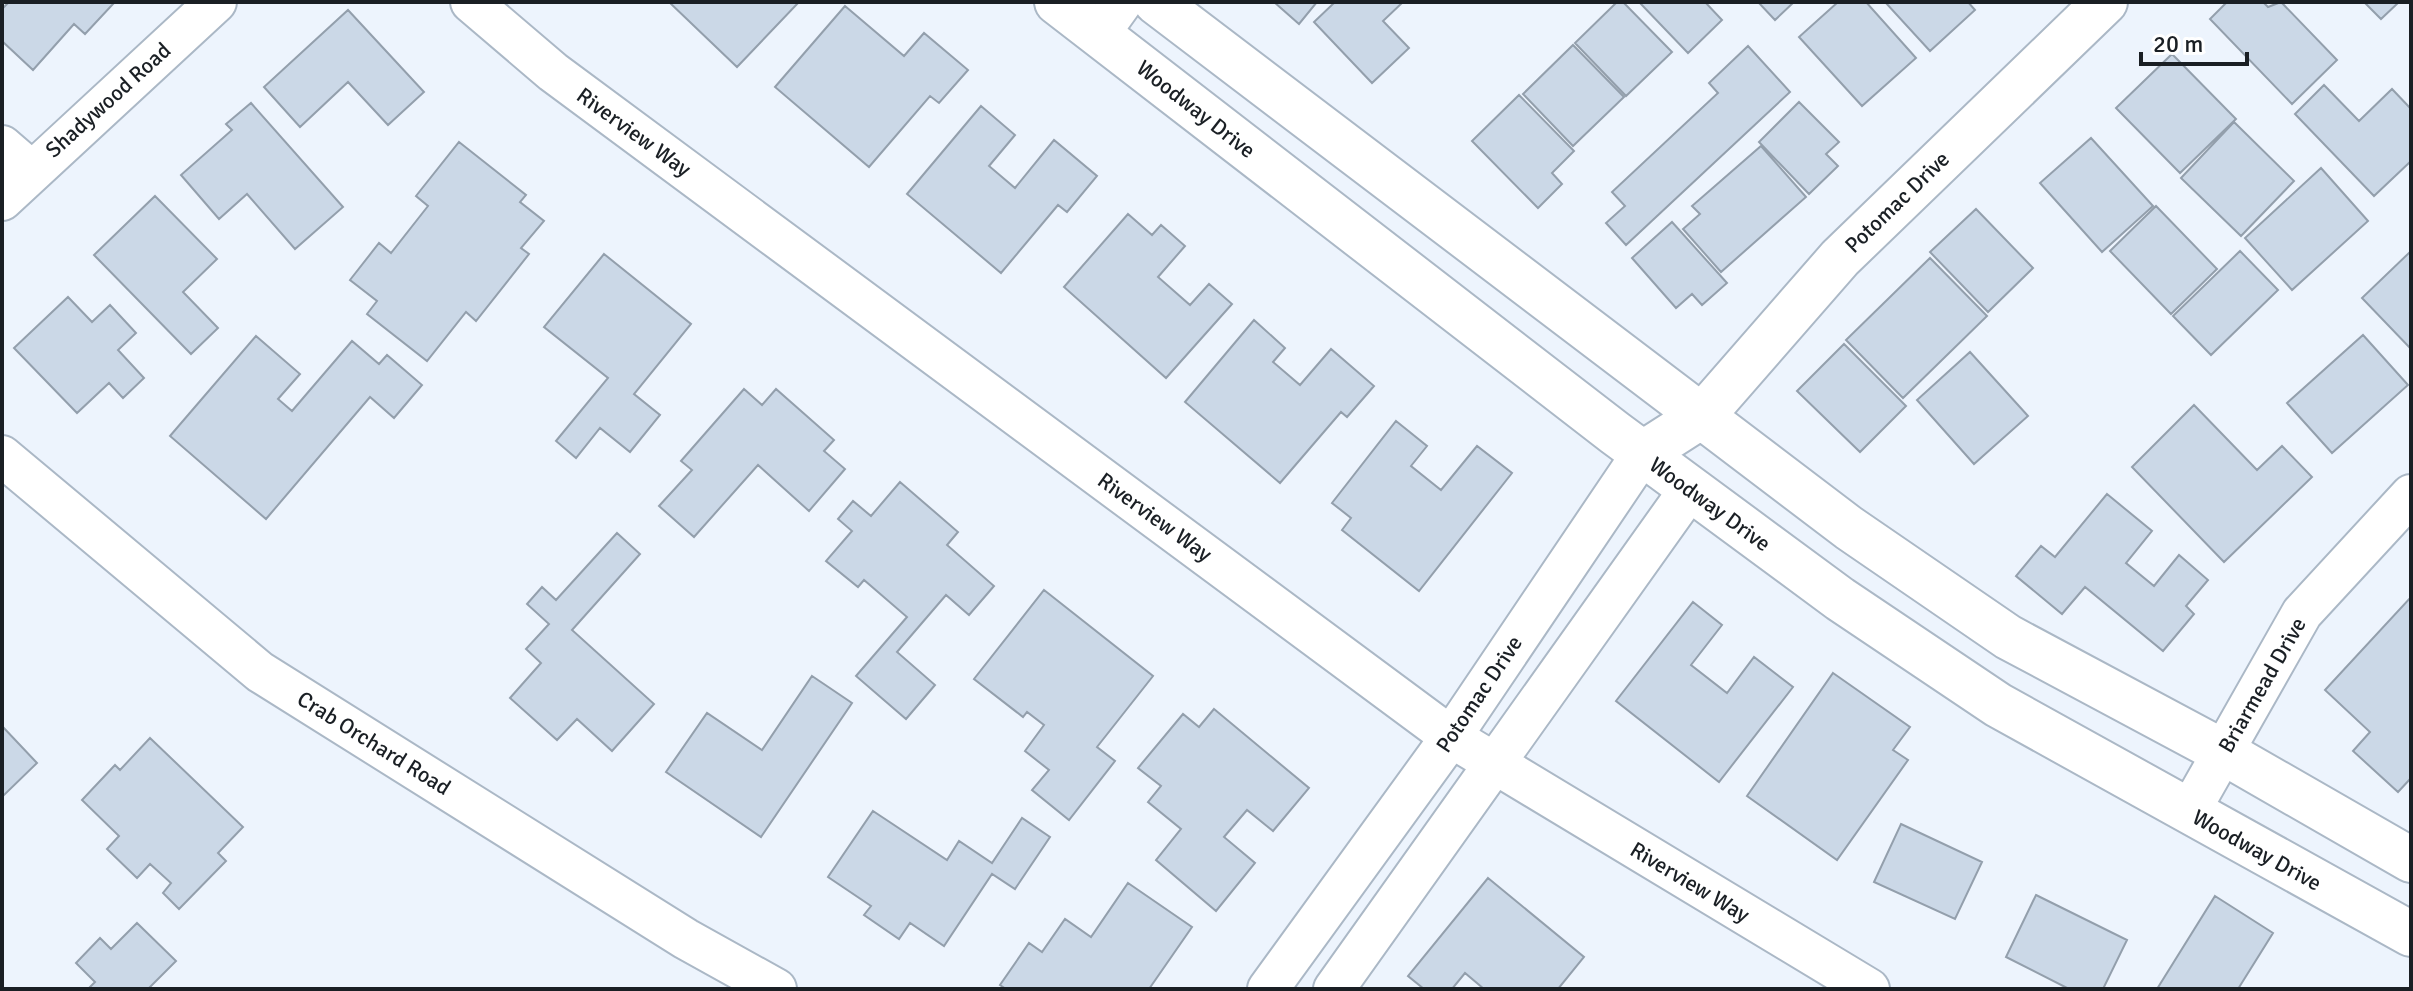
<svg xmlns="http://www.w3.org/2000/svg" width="2413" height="991" font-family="Signika,sans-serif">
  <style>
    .building { fill: #cbd8e7; stroke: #939fac; stroke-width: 2 }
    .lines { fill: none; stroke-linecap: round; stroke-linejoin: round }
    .street-casing { stroke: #abb8c6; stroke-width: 44 }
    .secondary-casing { stroke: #abb8c6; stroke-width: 48 }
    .street { stroke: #fff; stroke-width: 40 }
    .secondary { stroke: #fff; stroke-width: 44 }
    .labels { text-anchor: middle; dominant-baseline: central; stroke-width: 6; stroke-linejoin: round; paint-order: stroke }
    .street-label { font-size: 22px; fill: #1a1f24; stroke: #fff }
  </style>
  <rect width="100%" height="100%" fill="#edf4fd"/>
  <path class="building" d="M 9,2 L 111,2 L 113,4 L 85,34 L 74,24 L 33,70 L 2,41 L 2,9 Z
    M 669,2 L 799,2 L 737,67 Z
    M 1274,2 L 1317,2 L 1299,24 Z
    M 1335,2 L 1403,2 L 1383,21 L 1409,48 L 1372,83 L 1314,22 Z
    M 1617,2 L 1623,2 L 1672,52 L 1626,96 L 1575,43 Z
    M 1639,2 L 1705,2 L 1722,20 L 1688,53 Z
    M 1758,2 L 1794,2 L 1775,20 Z
    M 1838,2 L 1866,2 L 1916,58 L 1862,106 L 1799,37 Z
    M 1885,2 L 1968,2 L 1975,10 L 1930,51 Z
    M 2227,2 L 2263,2 L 2268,7 L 2281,2 L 2337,60 L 2292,104 L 2210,19 Z
    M 2364,2 L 2399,2 L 2381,19 Z
    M 845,6 L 904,56 L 924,33 L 968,70 L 939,103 L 930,96 L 869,167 L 775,87 Z
    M 348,10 L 424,92 L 388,125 L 348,82 L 300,127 L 264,87 Z
    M 1573,45 L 1624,97 L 1573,146 L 1523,94 Z
    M 1748,46 L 1790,92 L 1626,245 L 1606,223 L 1625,206 L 1612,192 L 1718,93 L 1709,83 Z
    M 2172,54 L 2236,119 L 2180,173 L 2116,108 Z
    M 2324,85 L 2359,121 L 2392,89 L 2411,109 L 2411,161 L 2374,196 L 2295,114 Z
    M 1519,95 L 1574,151 L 1552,173 L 1562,184 L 1538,208 L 1472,141 Z
    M 1799,102 L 1839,142 L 1826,154 L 1838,166 L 1809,194 L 1759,142 Z
    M 251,103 L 343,207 L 295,249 L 247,194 L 219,219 L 181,175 L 232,130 L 226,124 Z
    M 981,106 L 1015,135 L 989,166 L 1015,188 L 1054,140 L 1097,176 L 1067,212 L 1058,205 L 1001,273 L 907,194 Z
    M 2234,122 L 2294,181 L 2241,236 L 2181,178 Z
    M 2091,138 L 2153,206 L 2102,252 L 2040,183 Z
    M 459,142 L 526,195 L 520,202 L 544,221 L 521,248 L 529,254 L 476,321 L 466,312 L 427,361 L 367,314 L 377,301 L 350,280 L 379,243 L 391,253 L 428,206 L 416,196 Z
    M 1761,146 L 1806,197 L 1721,272 L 1683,229 L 1700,214 L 1692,206 Z
    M 2321,168 L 2368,221 L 2292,290 L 2245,238 Z
    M 155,196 L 217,259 L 183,292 L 218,328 L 191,354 L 94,255 Z
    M 2156,206 L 2217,269 L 2171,314 L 2110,251 Z
    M 1976,209 L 2033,268 L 1988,312 L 1930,252 Z
    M 1128,214 L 1152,235 L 1161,225 L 1185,246 L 1158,277 L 1190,305 L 1209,284 L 1232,304 L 1166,378 L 1064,287 Z
    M 1672,222 L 1727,283 L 1702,305 L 1692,294 L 1676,308 L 1632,258 Z
    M 2240,251 L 2278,290 L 2211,355 L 2173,316 Z
    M 2411,251 L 2411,349 L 2362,298 Z
    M 604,254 L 691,324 L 634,394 L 660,415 L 630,452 L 600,428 L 576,458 L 556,441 L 608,378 L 544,327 Z
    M 1930,258 L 1987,316 L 1903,398 L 1846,340 Z
    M 68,297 L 92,322 L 110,305 L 136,333 L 118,350 L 144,378 L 123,398 L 109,383 L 77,413 L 14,348 Z
    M 1254,320 L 1285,348 L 1273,362 L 1300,385 L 1331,349 L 1374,386 L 1347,417 L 1341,412 L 1280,483 L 1185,402 Z
    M 2363,335 L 2408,385 L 2332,453 L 2287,403 Z
    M 256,336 L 300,374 L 278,399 L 292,411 L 352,341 L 379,364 L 387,355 L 422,385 L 394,418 L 370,397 L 266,519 L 170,436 Z
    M 1844,344 L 1906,406 L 1860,452 L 1797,391 Z
    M 1970,352 L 2028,416 L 1974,464 L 1917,400 Z
    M 744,389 L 762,405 L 776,389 L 834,440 L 824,451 L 845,469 L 809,511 L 758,465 L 694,537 L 659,506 L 692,470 L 681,461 Z
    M 2194,405 L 2257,470 L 2282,446 L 2312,477 L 2224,562 L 2132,467 Z
    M 1396,421 L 1427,446 L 1411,466 L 1441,490 L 1477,446 L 1512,473 L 1419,591 L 1342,530 L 1351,518 L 1332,503 Z
    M 900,482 L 958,532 L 947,545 L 994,586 L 969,615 L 946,595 L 897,652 L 935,685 L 906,719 L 856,676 L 907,617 L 864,580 L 858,587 L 826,561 L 852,531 L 838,519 L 853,501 L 871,516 Z
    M 2107,494 L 2152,531 L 2126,563 L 2154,586 L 2179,555 L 2208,580 L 2186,606 L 2194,614 L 2163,651 L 2085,587 L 2062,614 L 2016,576 L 2041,546 L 2055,557 Z
    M 617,533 L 640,554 L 572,630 L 654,704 L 612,751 L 577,719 L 557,740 L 510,698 L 541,663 L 526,649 L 549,624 L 527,604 L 542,587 L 556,600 Z
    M 1044,590 L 1153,676 L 1097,747 L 1115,761 L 1069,820 L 1032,790 L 1049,770 L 1025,751 L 1044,725 L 1027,712 L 1023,717 L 974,679 Z
    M 2411,597 L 2411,778 L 2398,792 L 2353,751 L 2370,732 L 2325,690 Z
    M 1693,602 L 1722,625 L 1691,665 L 1727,693 L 1754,657 L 1793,687 L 1719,782 L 1616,701 Z
    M 1833,673 L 1910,727 L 1893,750 L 1908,760 L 1837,860 L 1747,796 Z
    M 812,676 L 852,703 L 761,837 L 666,772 L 707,713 L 762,750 Z
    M 1214,709 L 1309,788 L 1273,831 L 1247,810 L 1224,837 L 1255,863 L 1216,911 L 1156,860 L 1181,829 L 1148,802 L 1161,786 L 1138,768 L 1183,714 L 1199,727 Z
    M 2,726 L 37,763 L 2,797 Z
    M 150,738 L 243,827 L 218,853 L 226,861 L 179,909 L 163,893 L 171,883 L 150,864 L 137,878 L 107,849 L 119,836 L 82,800 L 115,765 L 120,770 Z
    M 873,811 L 947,860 L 959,841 L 992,863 L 1022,818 L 1050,837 L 1015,889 L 992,874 L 944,946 L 910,923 L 899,939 L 864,915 L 871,906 L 828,877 Z
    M 1901,824 L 1982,862 L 1955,919 L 1874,882 Z
    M 1488,878 L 1584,957 L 1558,989 L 1484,989 L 1465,973 L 1452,989 L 1424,989 L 1408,976 Z
    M 1128,883 L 1192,927 L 1149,989 L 1006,989 L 1000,985 L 1029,943 L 1042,952 L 1065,919 L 1091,937 Z
    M 2036,895 L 2127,940 L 2103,989 L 2069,989 L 2006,957 Z
    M 2215,896 L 2273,933 L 2238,989 L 2157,989 Z
    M 137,923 L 176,961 L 148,989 L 88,989 L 95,982 L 76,963 L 100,938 L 111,949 Z"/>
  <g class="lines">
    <defs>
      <path id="street" d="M 471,2 L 553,72 L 1451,737 L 1869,989
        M 1099,34 L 1122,2
        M 2,146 L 31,171
        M 2,200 L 216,2
        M 2,456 L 260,672 L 686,939 L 776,989
        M 2189,812 L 2302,613 L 2411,495
        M 1268,989 L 1451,737 L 1642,454
        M 1334,989 L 1690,489"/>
      <path id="secondary" d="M 1057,2 L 1615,433 L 1840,599 L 1998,705 L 2411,934
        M 1156,2 L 1849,528 L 2008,637 L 2223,752 L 2411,860
        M 1642,454 L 1703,415 L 1840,258 L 2105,2"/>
    </defs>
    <use href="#street" class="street-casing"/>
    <use href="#secondary" class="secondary-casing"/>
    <use href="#street" class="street"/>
    <use href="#secondary" class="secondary"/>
  </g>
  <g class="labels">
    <g class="street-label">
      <text transform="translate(108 100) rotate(-42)">Shadywood Road</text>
      <text transform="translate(1196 109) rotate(38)">Woodway Drive</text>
      <text transform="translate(634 132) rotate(36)">Riverview Way</text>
      <text transform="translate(1897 202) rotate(-44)">Potomac Drive</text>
      <text transform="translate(1710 504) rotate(36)">Woodway Drive</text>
      <text transform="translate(1155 517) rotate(36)">Riverview Way</text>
      <text transform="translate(2262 685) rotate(-60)">Briarmead Drive</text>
      <text transform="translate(1479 694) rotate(-56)">Potomac Drive</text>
      <text transform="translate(374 743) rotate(32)">Crab Orchard Road</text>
      <text transform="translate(2257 850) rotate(29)">Woodway Drive</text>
      <text transform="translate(1690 882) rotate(31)">Riverview Way</text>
    </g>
  </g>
  <rect width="2413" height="991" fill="none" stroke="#1a1f24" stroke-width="8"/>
  <path d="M2141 52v12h106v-12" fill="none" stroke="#1a1f24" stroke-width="4"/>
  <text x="2153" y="52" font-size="24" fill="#1a1f24" stroke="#ffffff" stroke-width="6" paint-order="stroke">20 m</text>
</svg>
